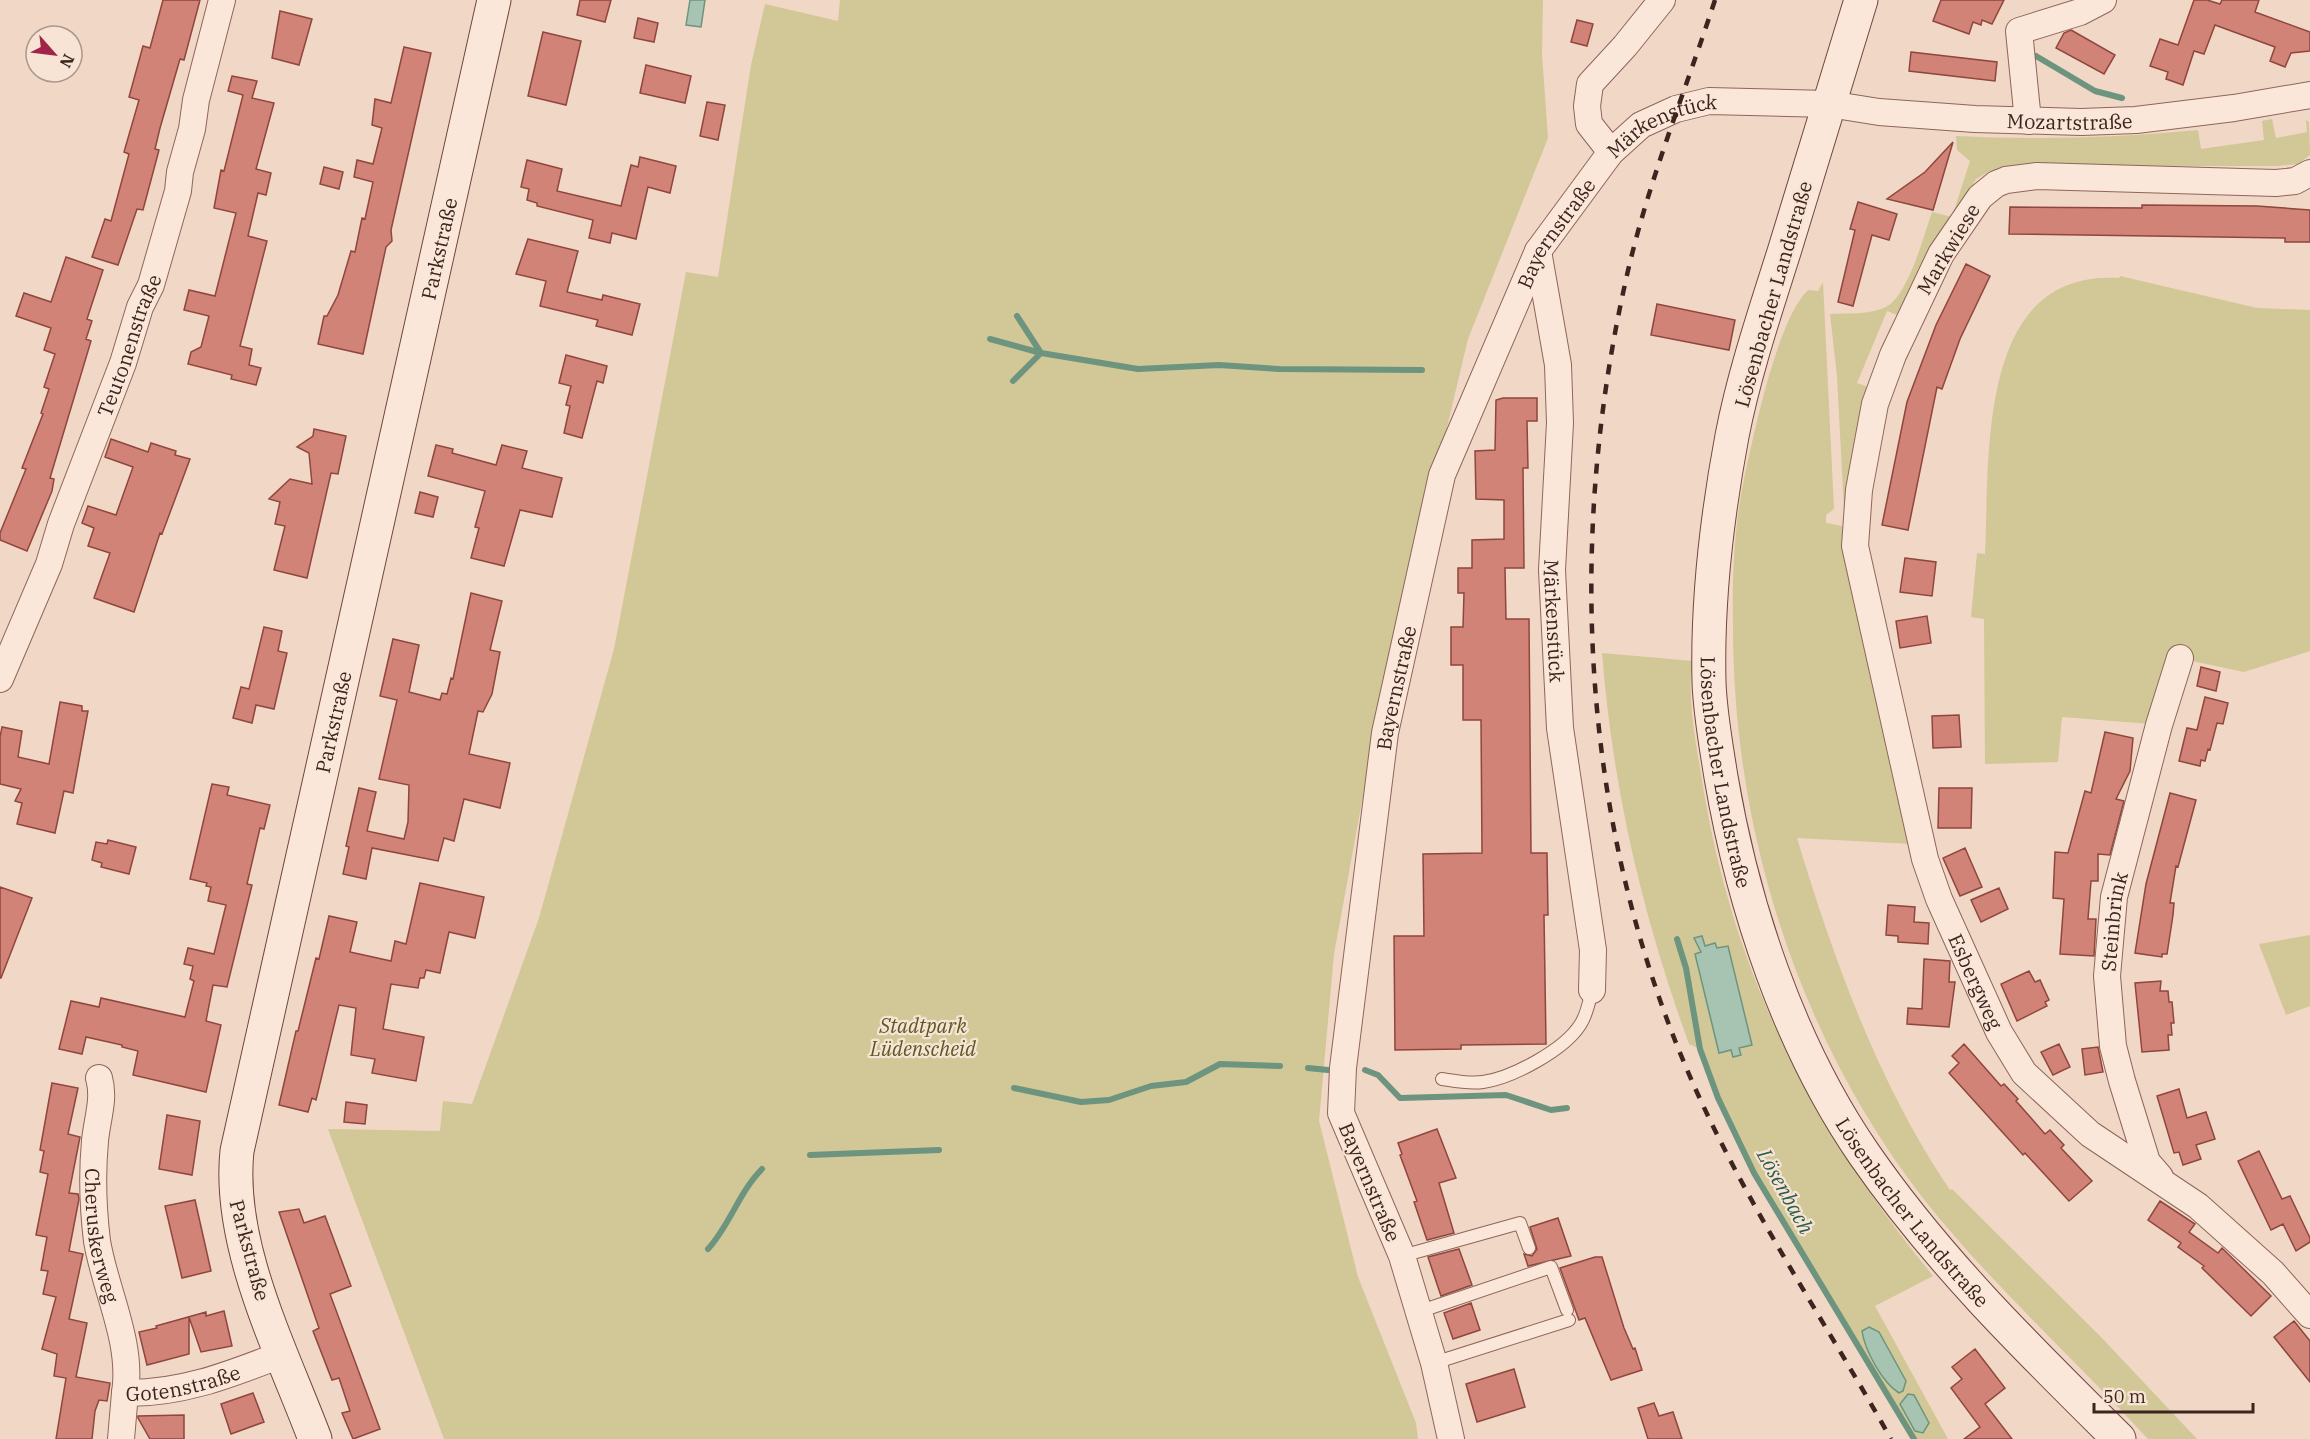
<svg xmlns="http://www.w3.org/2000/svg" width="2310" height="1439" font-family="'IBM Plex Serif',serif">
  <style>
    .green { fill: #d1c797 }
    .water { fill: #a7c4b3; stroke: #6c947e; stroke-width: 1.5 }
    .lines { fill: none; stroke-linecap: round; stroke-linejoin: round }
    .stream { stroke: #6c947e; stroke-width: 6 }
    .building { fill: #d28378; stroke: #8f463d; stroke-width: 1.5 }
    .lane-casing { stroke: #8e6659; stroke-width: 14 }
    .street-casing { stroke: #8e6659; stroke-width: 28 }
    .secondary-casing { stroke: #70473c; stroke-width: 35 }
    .lane { stroke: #fbe7d9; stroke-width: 12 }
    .street { stroke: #fbe7d9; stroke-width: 26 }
    .secondary { stroke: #fbe7d9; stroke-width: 33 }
    .rail { stroke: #3d241e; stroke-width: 4.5; stroke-dasharray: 10 10; stroke-linecap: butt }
    .labels { text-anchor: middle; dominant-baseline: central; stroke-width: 4.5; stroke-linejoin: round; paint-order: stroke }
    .street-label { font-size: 20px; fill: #3d241e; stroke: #f8e4d5 }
    .park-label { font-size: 20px; font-style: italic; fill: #5b5923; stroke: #f8e4d5 }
    .water-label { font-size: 21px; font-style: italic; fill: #2c5e4c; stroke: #f8e4d5 }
  </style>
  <rect width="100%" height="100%" fill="#f1d7c5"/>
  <path class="green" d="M 840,0 L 1543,0 L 1542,54 L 1548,138 L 1468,339 L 1375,730 L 1334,954 L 1319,1121 L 1358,1277 L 1416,1423 L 1418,1439 L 444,1439 L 328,1129 L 440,1131 L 443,1101 L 472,1104 L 539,918 L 614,649 L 686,272 L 718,277 L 751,65 L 765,4 L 838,21 Z
    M 2272,119 L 2276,138 L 2307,132 L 2306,120 L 2309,122 L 2310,155 L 2298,164 L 2277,166 L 2018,166 L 1990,171 L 1976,179 L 1900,316 L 1887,311 L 1857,383 L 1871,388 L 1851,510 L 1844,510 L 1837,376 L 1830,314 C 1847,313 1870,315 1886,307 C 1908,296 1924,235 1932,212 L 1952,217 L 1970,161 L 1957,150 L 1956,136 C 2037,140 2117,138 2198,130 L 2201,149 L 2264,140 L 2262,121 Z
    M 2120,276 L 2257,308 L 2310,310 L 2310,651 L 2244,672 L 2173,657 L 2151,724 L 2062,717 L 2058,762 L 1985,764 L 1984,619 L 1971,617 L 1977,553 L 1985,554 C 1990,456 1976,269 2119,278 Z
    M 1823,282 L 1834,509 L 1826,515 L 1826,523 L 1842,526 L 1911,844 L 1797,838 C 1834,960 1878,1084 1950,1190 L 1952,1189 L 2101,1337 L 2197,1439 L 2148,1439 C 2075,1359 1994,1287 1926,1202 C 1799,1040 1733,832 1733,627 C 1732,578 1734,527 1744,479 C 1754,434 1777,320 1808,290 L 1818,291 Z
    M 1602,653 L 1693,661 C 1686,689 1696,745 1701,774 C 1731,970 1809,1124 1933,1276 L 1875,1306 L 1948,1439 L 1914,1439 C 1839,1312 1752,1189 1700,1049 L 1689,1044 C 1642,914 1613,790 1602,653 Z
    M 2310,935 L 2310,1006 L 2286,1015 L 2259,944 Z"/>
  <path class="water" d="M 690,0 L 705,0 L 701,27 L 686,25 Z
    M 1702,936 L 1705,946 L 1715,943 L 1717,948 L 1728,946 L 1752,1045 L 1739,1048 L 1741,1055 L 1733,1057 L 1731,1050 L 1719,1053 L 1695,954 L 1701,952 L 1694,938 Z
    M 1869,1327 L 1879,1332 L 1906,1381 L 1903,1391 L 1899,1393 C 1882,1382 1865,1351 1862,1331 Z
    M 1908,1394 L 1914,1395 L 1929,1423 L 1923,1433 L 1915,1431 L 1900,1404 Z"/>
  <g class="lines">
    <path class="stream" d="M 2036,56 L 2095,91 L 2122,98
      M 990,339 L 1041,353 L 1138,369 L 1219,365 L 1279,369 L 1422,370
      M 1013,381 L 1041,353 L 1017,316
      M 1677,939 L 1686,968 L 1700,1049 L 1718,1098 L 1754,1173 L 1914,1439
      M 1308,1068 L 1328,1070
      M 1365,1070 L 1378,1075 L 1400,1098 L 1506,1095 L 1551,1110 L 1567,1108
      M 1014,1088 L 1081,1102 L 1109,1100 L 1151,1086 L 1186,1082 L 1220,1064 L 1280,1066
      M 810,1155 L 939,1150
      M 708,1249 C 730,1225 739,1192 762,1169"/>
  </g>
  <path class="building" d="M 163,0 L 200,0 L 184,60 L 180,59 L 160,128 L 155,149 L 159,150 L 143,210 L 137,209 L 118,265 L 92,257 L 105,219 L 111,221 L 129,154 L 124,152 L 139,100 L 129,97 L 143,46 L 150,48 Z
    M 580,0 L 611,0 L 605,22 L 577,15 Z
    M 1941,0 L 2004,0 L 1992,24 L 1982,20 L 1981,25 L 1973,22 L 1969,34 L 1933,21 Z
    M 2194,0 L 2207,0 L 2220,4 L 2222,0 L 2259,0 L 2255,12 L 2310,32 L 2310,51 L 2291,53 L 2285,67 L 2270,61 L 2275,47 L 2215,25 L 2204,54 L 2194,51 L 2183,85 L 2166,79 L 2168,72 L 2150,66 L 2160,39 L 2178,45 Z
    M 280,11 L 312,19 L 299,65 L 272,58 Z
    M 638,18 L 658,23 L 654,42 L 634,38 Z
    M 1577,20 L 1593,24 L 1587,46 L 1571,42 Z
    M 2071,30 L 2115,55 L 2104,74 L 2056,48 L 2064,33 Z
    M 543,32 L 581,41 L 566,105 L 528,96 Z
    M 404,47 L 431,53 L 391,230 L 392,241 L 386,247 L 363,354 L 318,344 L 324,316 L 327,316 L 338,295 L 351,251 L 355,252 L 362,218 L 365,219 L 373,182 L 354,177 L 357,160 L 373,164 L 382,128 L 372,125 L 375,99 L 391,103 Z
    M 1911,52 L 1997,62 L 1995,81 L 1909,71 Z
    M 646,65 L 691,76 L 685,103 L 640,93 Z
    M 232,76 L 257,81 L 252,98 L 274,103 L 256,169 L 271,173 L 266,195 L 258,193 L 248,236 L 267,241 L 240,346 L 252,349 L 249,365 L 261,368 L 256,385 L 231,379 L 232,375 L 188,364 L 191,352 L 201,347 L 209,316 L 184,310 L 189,290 L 215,296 L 236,213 L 214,208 L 221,170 L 224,171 L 243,95 L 228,91 Z
    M 707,102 L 725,105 L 718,140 L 700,136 Z
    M 1953,142 L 1933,210 L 1887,199 L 1925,172 Z
    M 640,157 L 676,166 L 670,193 L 648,187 L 636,239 L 612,233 L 610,243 L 589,238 L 593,220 L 537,206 L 537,203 L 527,200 L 529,189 L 521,187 L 527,160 L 562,169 L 557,191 L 621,206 L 631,165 L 638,167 Z
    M 324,167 L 343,172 L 339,189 L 320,184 Z
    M 1858,202 L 1897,214 L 1889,240 L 1872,235 L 1853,306 L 1838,302 L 1855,230 L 1850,229 Z
    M 2142,205 L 2257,206 L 2310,210 L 2310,242 L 2285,242 L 2285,238 L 2009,234 L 2010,207 L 2142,208 Z
    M 528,239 L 578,251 L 567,292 L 602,300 L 603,295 L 640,304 L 632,335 L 596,326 L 598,320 L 540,306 L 546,281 L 516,274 Z
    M 66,257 L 103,270 L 87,319 L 92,321 L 86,339 L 91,341 L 50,478 L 54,479 L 52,491 L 27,551 L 0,540 L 0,533 L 26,469 L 22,468 L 43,414 L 41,413 L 49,389 L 44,387 L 55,354 L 44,350 L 51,328 L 16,316 L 24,293 L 51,302 Z
    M 1966,264 L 1990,276 L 1960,339 L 1942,389 L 1937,387 L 1908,530 L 1882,525 L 1907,402 L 1936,325 Z
    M 1657,304 L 1735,320 L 1729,350 L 1651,335 Z
    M 566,355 L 607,366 L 603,383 L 597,381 L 582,438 L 564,433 L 570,406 L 566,405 L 571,386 L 559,383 Z
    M 1503,398 L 1537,398 L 1537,421 L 1527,421 L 1528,468 L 1523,468 L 1524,568 L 1505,568 L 1506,619 L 1529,619 L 1531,853 L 1547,853 L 1548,915 L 1544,915 L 1546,1044 L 1461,1045 L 1461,1049 L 1395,1050 L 1394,936 L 1424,936 L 1423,854 L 1482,853 L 1481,720 L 1463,720 L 1463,665 L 1451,665 L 1451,627 L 1463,627 L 1464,593 L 1458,593 L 1458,568 L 1472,568 L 1472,540 L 1504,539 L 1504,500 L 1476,499 L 1475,451 L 1495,450 L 1496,400 Z
    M 314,429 L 346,436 L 338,474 L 331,473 L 307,578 L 274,570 L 285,526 L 275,524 L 280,502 L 269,499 L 290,479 L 312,484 L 309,453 L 297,447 L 313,436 Z
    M 111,439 L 148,452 L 151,443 L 176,451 L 175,455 L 190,459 L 162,534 L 160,533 L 134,612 L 94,598 L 110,553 L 88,546 L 94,528 L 82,523 L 88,506 L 116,515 L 133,467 L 105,457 Z
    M 436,445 L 453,449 L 452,453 L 496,465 L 502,445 L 527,451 L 522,468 L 562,478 L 552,517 L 520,510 L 504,566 L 471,558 L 479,528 L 475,527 L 485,491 L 428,476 Z
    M 420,492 L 438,497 L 433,517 L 415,513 Z
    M 1905,558 L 1936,562 L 1932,596 L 1900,592 Z
    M 471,593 L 502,601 L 490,650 L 500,652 L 492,694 L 483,712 L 478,711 L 469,754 L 510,763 L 500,808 L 464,799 L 454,841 L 444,838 L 438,861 L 372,848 L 366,879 L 343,874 L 349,847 L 346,846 L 359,788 L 376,792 L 367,831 L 404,839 L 408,822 L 409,785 L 379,779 L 397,700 L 380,696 L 393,639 L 419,645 L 409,692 L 440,700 L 442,693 L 447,694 L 451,678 L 453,679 Z
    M 1927,616 L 1931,643 L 1900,648 L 1896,621 Z
    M 264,627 L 282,631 L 278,651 L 287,653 L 274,709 L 256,705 L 252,723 L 233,718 L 241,687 L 249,689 Z
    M 2201,667 L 2220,672 L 2216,691 L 2197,686 Z
    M 2205,697 L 2228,703 L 2223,724 L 2217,723 L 2210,750 L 2208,749 L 2205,761 L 2201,760 L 2200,766 L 2179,761 L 2187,728 L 2197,730 Z
    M 60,702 L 82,706 L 82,711 L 88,711 L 73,793 L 64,791 L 55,833 L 17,824 L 22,803 L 15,801 L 21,789 L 0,784 L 0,737 L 2,727 L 22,731 L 18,757 L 49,764 Z
    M 1959,715 L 1961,747 L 1933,748 L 1932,716 Z
    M 2105,732 L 2133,738 L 2130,771 L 2116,799 L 2124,801 L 2110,855 L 2098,854 L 2098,881 L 2091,881 L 2088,919 L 2096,919 L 2094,956 L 2060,954 L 2064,899 L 2053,898 L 2055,852 L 2068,853 L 2085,791 L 2091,793 Z
    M 212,784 L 229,787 L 227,795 L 270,805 L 264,829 L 260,828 L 247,884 L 252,885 L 227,987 L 213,985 L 206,1021 L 221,1025 L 206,1092 L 133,1075 L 138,1051 L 122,1047 L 122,1045 L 86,1037 L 82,1054 L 59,1049 L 71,1001 L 99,1007 L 101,998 L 185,1017 L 194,981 L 190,979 L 193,966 L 184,964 L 188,948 L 214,954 L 226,905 L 208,901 L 211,887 L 206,886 L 207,883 L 190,879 Z
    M 1939,788 L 1972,788 L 1971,828 L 1938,828 Z
    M 2170,793 L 2196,800 L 2178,867 L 2176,866 L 2170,903 L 2174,903 L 2173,915 L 2167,954 L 2162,954 L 2162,957 L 2135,953 L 2146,884 Z
    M 108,840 L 136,847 L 129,874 L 101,867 L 102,863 L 92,860 L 96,842 L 107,844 Z
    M 1965,848 L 1982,887 L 1960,896 L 1943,858 Z
    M 420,883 L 484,897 L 475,938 L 449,932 L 440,973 L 426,970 L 424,978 L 420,978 L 418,988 L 391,984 L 383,1029 L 424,1037 L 416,1081 L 372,1073 L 375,1059 L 351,1055 L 356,1008 L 339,1005 L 316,1100 L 312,1098 L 308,1112 L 279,1105 L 296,1031 L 298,1031 L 316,958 L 319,959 L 329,916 L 357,922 L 350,952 L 391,961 L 395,941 L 406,944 Z
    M 0,887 L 32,898 L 1,978 L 0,978 Z
    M 1999,888 L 2008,909 L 1981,922 L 1971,900 Z
    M 1888,905 L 1915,907 L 1914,922 L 1929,923 L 1928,944 L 1898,942 L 1898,936 L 1886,935 Z
    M 1924,959 L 1950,961 L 1949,982 L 1955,982 L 1949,1027 L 1907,1024 L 1908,1008 L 1922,1009 Z
    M 2029,971 L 2035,982 L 2040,980 L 2049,1000 L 2045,1002 L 2047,1006 L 2017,1021 L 2001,984 Z
    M 2161,981 L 2160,991 L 2168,991 L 2169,1002 L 2172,1002 L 2174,1023 L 2171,1023 L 2172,1035 L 2168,1035 L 2169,1050 L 2142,1052 L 2135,983 Z
    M 1964,1044 L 2001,1086 L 2004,1084 L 2018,1099 L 2016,1101 L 2045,1134 L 2050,1130 L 2064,1145 L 2061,1148 L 2092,1181 L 2069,1201 L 2025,1153 L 2023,1155 L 1949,1073 L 1959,1063 L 1952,1056 Z
    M 2059,1044 L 2070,1067 L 2053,1075 L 2041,1052 Z
    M 2098,1047 L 2103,1072 L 2085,1075 L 2082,1049 Z
    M 52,1083 L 78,1088 L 68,1134 L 80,1137 L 69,1193 L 78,1194 L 79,1199 L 69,1251 L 83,1254 L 69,1319 L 87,1323 L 76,1377 L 110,1383 L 107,1401 L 99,1400 L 95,1411 L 92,1439 L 56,1439 L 66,1378 L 54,1376 L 57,1354 L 42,1349 L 56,1297 L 43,1294 L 48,1271 L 41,1270 L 47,1237 L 36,1235 L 48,1174 L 40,1172 L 44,1151 L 40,1150 Z
    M 2179,1089 L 2187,1118 L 2206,1112 L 2215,1139 L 2196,1145 L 2201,1159 L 2183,1165 L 2179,1152 L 2174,1153 L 2157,1096 Z
    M 346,1102 L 367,1105 L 365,1124 L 344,1122 Z
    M 167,1115 L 200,1121 L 192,1175 L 159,1169 Z
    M 1437,1129 L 1456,1178 L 1439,1183 L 1454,1233 L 1427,1240 L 1414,1202 L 1417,1201 L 1400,1155 L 1402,1154 L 1398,1143 Z
    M 2259,1151 L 2282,1199 L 2290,1196 L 2310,1238 L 2310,1242 L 2296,1251 L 2283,1224 L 2271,1230 L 2238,1161 Z
    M 195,1200 L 211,1271 L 182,1278 L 165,1206 Z
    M 2160,1201 L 2195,1224 L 2189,1232 L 2218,1253 L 2222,1248 L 2271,1296 L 2251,1316 L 2202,1268 L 2204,1266 L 2178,1247 L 2181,1243 L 2148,1220 Z
    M 299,1209 L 304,1223 L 325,1216 L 351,1286 L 330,1294 L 380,1429 L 353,1439 L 342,1413 L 350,1411 L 339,1378 L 332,1380 L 313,1331 L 319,1328 L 279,1212 Z
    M 1558,1218 L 1571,1256 L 1528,1266 L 1524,1254 L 1532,1256 L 1537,1249 L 1530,1227 Z
    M 1459,1249 L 1472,1285 L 1441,1296 L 1428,1257 Z
    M 1595,1257 L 1602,1257 L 1624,1328 L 1633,1349 L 1635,1348 L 1642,1370 L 1611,1380 L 1585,1318 L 1579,1320 L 1560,1268 Z
    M 1471,1303 L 1480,1330 L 1453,1339 L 1444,1313 Z
    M 224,1311 L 232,1346 L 201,1352 L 189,1317 L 189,1354 L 147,1365 L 139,1332 L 157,1328 L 156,1326 L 206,1312 L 206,1316 Z
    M 2294,1321 L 2310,1341 L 2310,1382 L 2274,1337 Z
    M 1975,1349 L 2005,1388 L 1985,1404 L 2012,1439 L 1964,1439 L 1980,1427 L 1951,1388 L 1962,1379 L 1952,1367 Z
    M 1514,1369 L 1525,1407 L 1477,1422 L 1466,1384 Z
    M 253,1393 L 264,1422 L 231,1434 L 221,1404 Z
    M 1654,1403 L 1659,1416 L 1673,1412 L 1682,1439 L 1648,1439 L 1638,1408 Z
    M 184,1415 L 184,1439 L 150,1439 L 138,1418 L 138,1416 Z"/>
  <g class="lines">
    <defs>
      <path id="lane" d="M 1442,1079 C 1455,1081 1469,1084 1483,1082 C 1512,1078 1564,1050 1580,1025 C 1587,1015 1589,1002 1592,990
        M 1402,1256 L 1520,1223 L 1529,1248
        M 1418,1312 L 1551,1267 L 1567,1310
        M 1434,1363 L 1569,1320"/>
      <g id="street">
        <path d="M 2028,121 L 2019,31 L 2080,12 L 2103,0"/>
        <path d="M 1611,152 L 1589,124 L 1587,106 L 1590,84 L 1625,46 L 1662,0"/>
        <path id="s1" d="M 2310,173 L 2295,181 L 2276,183 L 2037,176 L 2006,180 L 1996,184 L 1980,197 L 1941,254 L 1893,355 L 1875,404 L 1859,490 L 1855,546 L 1925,859 L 1939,899 L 1999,1032 L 2024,1073 L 2090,1134 L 2198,1206 L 2273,1273 L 2310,1315"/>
        <path id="s2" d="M 1538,251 L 1558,365 L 1560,423 L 1552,570 L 1560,728 L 1593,950 L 1592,990"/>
        <path id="s3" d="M 0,679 L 49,564 L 61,524 L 123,363 L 140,307 L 151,285 L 178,191 L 180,172 L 192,129 L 196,100 L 222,0"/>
        <path id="s4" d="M 99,1078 C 105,1099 97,1119 95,1141 C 92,1173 93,1208 97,1241 C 105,1290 133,1342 125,1393"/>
        <path id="s5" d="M 2160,1177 L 2147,1162 L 2122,1081 L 2113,1046 L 2107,976 L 2114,897 L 2159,725 L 2180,658"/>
        <path id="s6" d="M 121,1439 L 125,1393 C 182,1394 231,1374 283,1354"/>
        <path id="s7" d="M 1451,1439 L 1434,1363 L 1402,1256 L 1341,1113 L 1343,1068 L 1385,733 L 1442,475 L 1538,251 L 1611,152 L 1641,125 L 1676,109 L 1709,101 L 1829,104 L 1879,112 L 1975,119 L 2081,122 L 2136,120 L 2234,108 L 2310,95"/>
      </g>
      <g id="secondary">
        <path id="s8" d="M 1861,0 C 1835,84 1810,168 1784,252 C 1765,312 1744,374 1732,436 C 1717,516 1707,600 1709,682 C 1710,713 1716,745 1721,777 C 1743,906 1789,1045 1864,1154 C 1937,1260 2028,1349 2119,1439"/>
        <path id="s9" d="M 315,1439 C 282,1351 227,1246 237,1151 L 494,0"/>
      </g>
    </defs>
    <use href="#lane" class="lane-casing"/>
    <use href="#street" class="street-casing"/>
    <use href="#secondary" class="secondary-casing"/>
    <use href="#lane" class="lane"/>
    <use href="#street" class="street"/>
    <use href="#secondary" class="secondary"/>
    <path class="rail" d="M 1715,0 C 1684,95 1646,187 1625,284 C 1563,563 1584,861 1710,1120 C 1763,1230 1831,1332 1891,1439"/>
  </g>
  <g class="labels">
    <g class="street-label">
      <text stroke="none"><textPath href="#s7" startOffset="1833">Mozartstraße</textPath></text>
      <text stroke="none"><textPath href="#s7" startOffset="1418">Märkenstück</textPath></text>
      <text stroke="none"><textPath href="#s7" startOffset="1260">Bayernstraße</textPath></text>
      <text stroke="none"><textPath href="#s9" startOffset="1226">Parkstraße</textPath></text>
      <text transform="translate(1948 249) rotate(-59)">Markwiese</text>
      <text transform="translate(1773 294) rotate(-74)">Lösenbacher Landstraße</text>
      <text stroke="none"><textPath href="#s3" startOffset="358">Teutonenstraße</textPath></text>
      <text stroke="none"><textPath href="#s2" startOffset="372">Märkenstück</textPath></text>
      <text stroke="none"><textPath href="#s7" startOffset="774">Bayernstraße</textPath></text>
      <text stroke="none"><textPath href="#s9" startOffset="741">Parkstraße</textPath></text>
      <text stroke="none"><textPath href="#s8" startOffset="794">Lösenbacher Landstraße</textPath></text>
      <text stroke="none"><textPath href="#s5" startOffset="266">Steinbrink</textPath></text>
      <text stroke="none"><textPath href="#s1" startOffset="1168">Esbergweg</textPath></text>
      <text transform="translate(1370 1182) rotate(67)">Bayernstraße</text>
      <text stroke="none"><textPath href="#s8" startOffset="1280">Lösenbacher Landstraße</textPath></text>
      <text stroke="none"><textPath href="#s4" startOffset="159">Cheruskerweg</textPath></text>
      <text transform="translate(250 1250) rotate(75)">Parkstraße</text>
      <text stroke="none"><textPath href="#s6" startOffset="105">Gotenstraße</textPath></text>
    </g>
    <g class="park-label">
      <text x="923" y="1025">Stadtpark<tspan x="923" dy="23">Lüdenscheid</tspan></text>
    </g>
    <g class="water-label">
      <text transform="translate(1786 1191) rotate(61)">Lösenbach</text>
    </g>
  </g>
  <g transform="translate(54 54) rotate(118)"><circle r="28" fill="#f8e4d5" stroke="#ad978c" stroke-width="1.5"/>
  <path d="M0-4.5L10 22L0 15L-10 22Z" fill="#a1254a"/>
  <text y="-9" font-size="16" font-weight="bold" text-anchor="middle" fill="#3d241e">N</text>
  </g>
  <path d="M2094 1403v9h159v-9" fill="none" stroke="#3d241e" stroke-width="3"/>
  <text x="2103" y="1403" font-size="18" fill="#3d241e" stroke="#f8e4d5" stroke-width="4.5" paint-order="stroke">50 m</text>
</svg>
